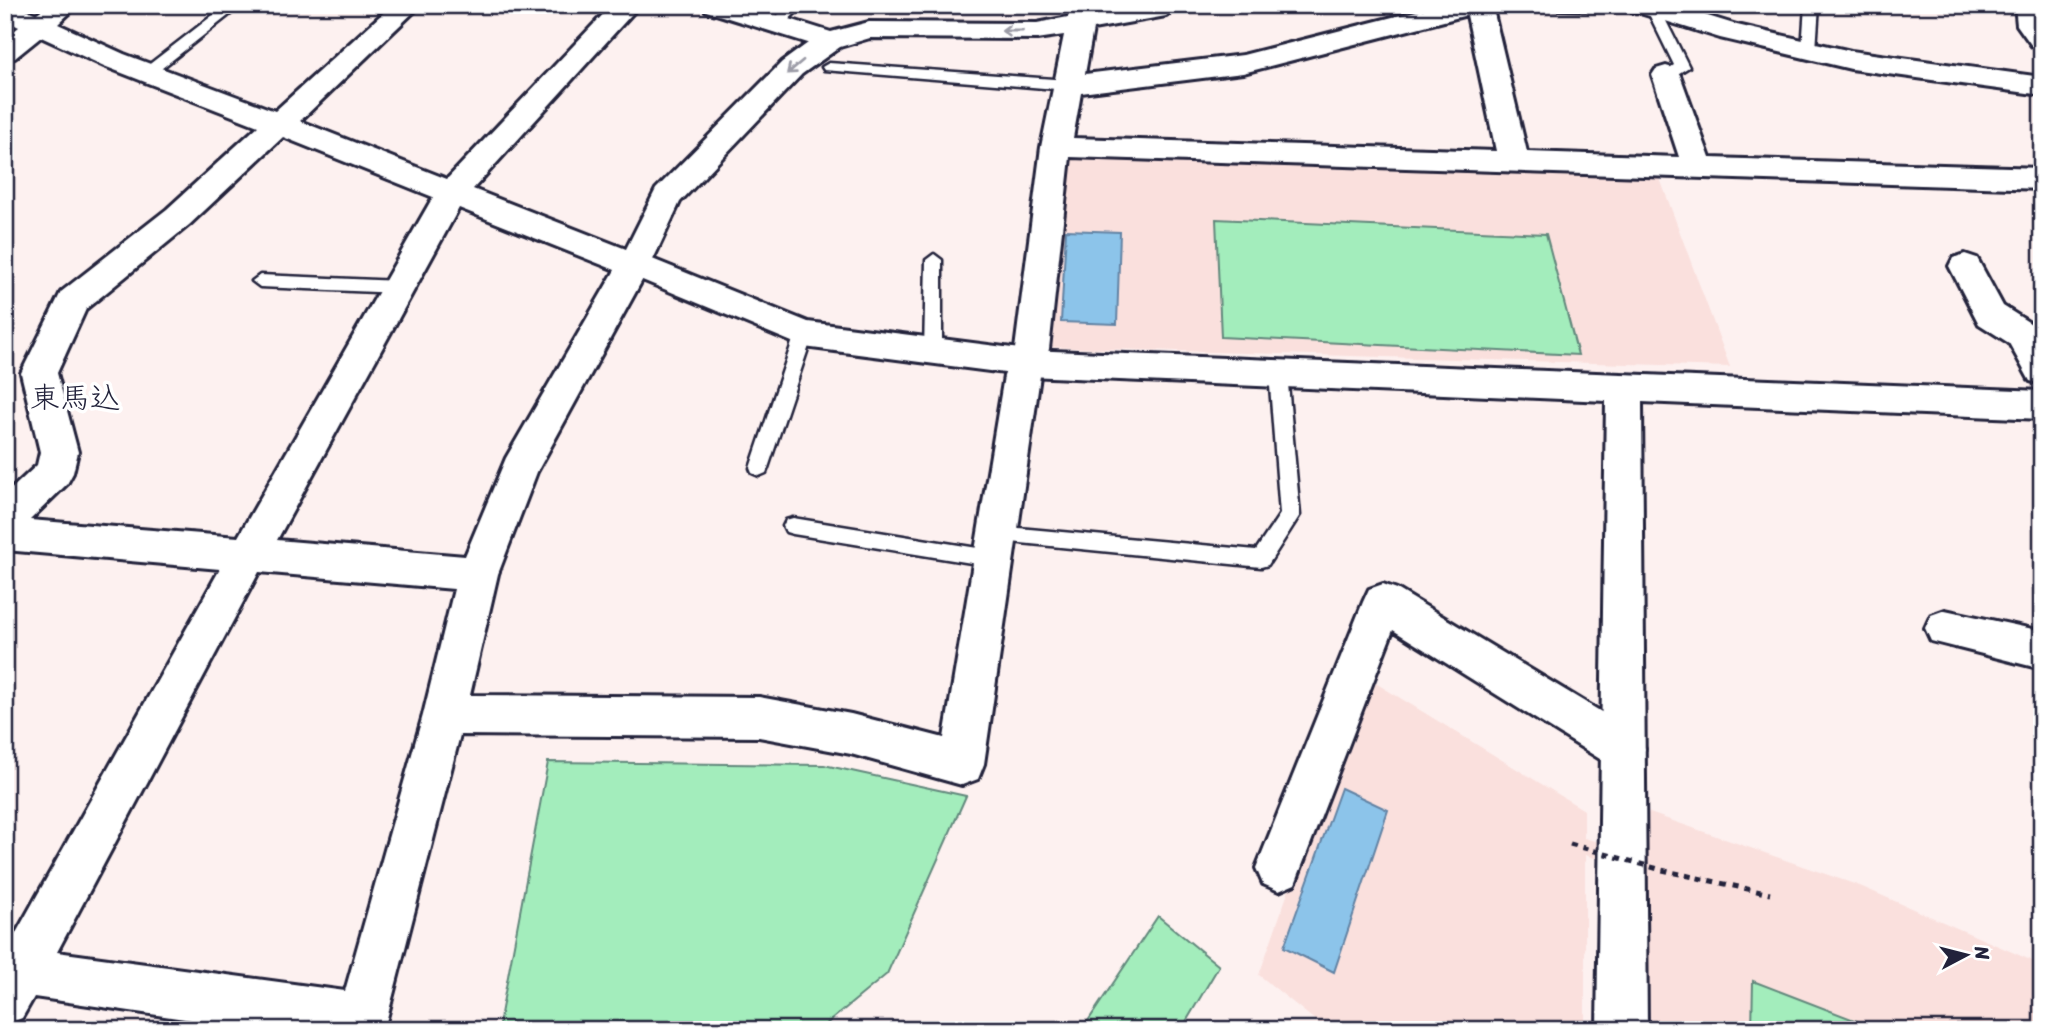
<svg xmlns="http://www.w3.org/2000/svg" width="2047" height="1035" font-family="Sriracha,'Klee One',sans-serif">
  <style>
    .built { fill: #fae0dd }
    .green { fill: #a3edbc; stroke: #62887c; stroke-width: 2 }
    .water { fill: #8cc4ea; stroke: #6283a4; stroke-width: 2 }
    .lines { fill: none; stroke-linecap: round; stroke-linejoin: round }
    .lane-casing { stroke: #22223b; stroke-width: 5 }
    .street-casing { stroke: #22223b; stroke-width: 6 }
    .secondary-casing { stroke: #22223b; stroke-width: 6 }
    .lane { fill: #fff; fill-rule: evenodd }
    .street { fill: #fff; fill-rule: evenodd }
    .secondary { fill: #fff; fill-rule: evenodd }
    .path-bridge { stroke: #22223b; stroke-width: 5; stroke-dasharray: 6 6; stroke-linecap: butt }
    .oneway { stroke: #9c9ca7 }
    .labels { text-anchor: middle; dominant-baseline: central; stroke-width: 7; stroke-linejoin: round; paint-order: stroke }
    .quarter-label { font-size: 30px; fill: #22223b; stroke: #fff }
  </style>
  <rect width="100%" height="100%" fill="#fdf1f0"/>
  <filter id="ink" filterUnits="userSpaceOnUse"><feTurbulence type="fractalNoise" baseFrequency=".0143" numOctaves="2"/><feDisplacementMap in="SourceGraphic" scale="14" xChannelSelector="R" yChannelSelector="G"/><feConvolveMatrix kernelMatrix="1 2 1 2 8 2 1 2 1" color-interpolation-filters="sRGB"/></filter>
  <g filter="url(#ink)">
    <path class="built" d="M 1066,157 L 1659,176 L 1730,367 L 1039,347 Z
      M 1364,676 L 1584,810 L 1584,838 L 1645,855 L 1647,812 L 1860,886 L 2042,965 L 2042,1030 L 1644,1030 L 1646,873 L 1585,855 L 1585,1030 L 1327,1030 L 1259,975 Z"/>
    <path class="green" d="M 1216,219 L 1546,234 L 1578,355 L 1221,337 Z
      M 548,762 L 824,765 L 966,796 L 887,974 L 819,1030 L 498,1030 Z
      M 1158,916 L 1219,966 L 1181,1030 L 1082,1030 Z
      M 1753,981 L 1880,1030 L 1752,1030 Z"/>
    <path class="water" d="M 1066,230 L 1120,232 L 1117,324 L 1061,322 Z
      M 1341,788 L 1388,810 L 1334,972 L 1284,947 Z"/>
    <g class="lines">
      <defs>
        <path id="lane" d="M 226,5 L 242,5 L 152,76 L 142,76 L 140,73 L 142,70 Z
          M 789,5 L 804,5 L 781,27 L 771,27 L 771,21 Z
          M 1524,5 L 1658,5 L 1689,67 L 1671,78 L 1661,78 L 1659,75 L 1674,65 L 1648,12 L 1531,9 Z
          M 1805,5 L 1819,5 L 1816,50 L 1809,54 L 1802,50 Z
          M 829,63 L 1068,80 L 1075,85 L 1068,90 L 824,70 L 822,67 Z
          M 934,254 L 942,260 L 942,352 L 939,357 L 927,357 L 924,352 L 926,260 Z
          M 260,275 L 399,281 L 407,287 L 399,293 L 260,287 L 252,281 Z
          M 804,328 L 810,329 L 813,334 L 768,468 L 766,473 L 759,476 L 752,473 L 750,468 L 795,334 L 798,329 Z
          M 1278,366 L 1284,368 L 1287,373 L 1300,515 L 1268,565 L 1261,567 L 991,540 L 988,534 L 991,528 L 998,526 L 1256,550 L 1280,514 L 1269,373 L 1272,368 Z
          M 793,518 L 996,551 L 1003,553 L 1006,559 L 1003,565 L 996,567 L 793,534 L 786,532 L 783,526 L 786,520 Z"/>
        <path id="street" d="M 5,5 L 17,5 L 36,14 L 48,5 L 78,5 L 58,24 L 124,54 L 275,111 L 392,5 L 421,5 L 300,121 L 447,179 L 612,5 L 640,5 L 473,189 L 626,249 L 656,189 L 782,62 L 808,43 L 706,11 L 703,5 L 745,5 L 831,32 L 869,22 L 1037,23 L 1068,17 L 1070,5 L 1098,5 L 1096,12 L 1136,5 L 1178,5 L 1166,16 L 1093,29 L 1085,74 L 1243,55 L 1440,5 L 1492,5 L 1527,152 L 1679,157 L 1652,75 L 1656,69 L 1666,66 L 1676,69 L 1680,75 L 1710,158 L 2042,168 L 2042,189 L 1070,157 L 1049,349 L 1040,376 L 984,764 L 978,779 L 962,785 L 851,754 L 759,737 L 460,735 L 384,1030 L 260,1030 L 34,997 L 22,1018 L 5,1025 L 5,941 L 11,942 L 220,569 L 5,550 L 5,495 L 37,465 L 40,452 L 21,373 L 61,292 L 167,209 L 258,126 L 104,66 L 41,37 L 15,58 L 5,61 L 5,38 L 19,27 L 5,20 ZM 1467,15 L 1496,151 L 1073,138 L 1081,93 L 1243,73 ZM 1064,35 L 1041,147 L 1015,349 L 1004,376 L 944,738 L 851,714 L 759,697 L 470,695 L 498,574 L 537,472 L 651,264 L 680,202 L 802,74 L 840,47 L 870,38 L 1037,39 ZM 283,137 L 433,197 L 238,537 L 30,520 L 67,484 L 73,473 L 78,452 L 57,373 L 86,309 L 189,225 ZM 459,208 L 615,270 L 506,458 L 465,556 L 277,540 ZM 259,572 L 454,589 L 423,715 L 345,991 L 57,952 Z
          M 1638,5 L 1672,5 L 1737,25 L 1851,51 L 2042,77 L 2042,95 L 1851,69 L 1720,38 L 1643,14 Z
          M 2015,5 L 2042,5 L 2042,48 L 2032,46 L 2017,25 Z
          M 1965,254 L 1977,258 L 2003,306 L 2033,325 L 2042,340 L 2042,384 L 2030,381 L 2009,343 L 1979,324 L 1949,266 L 1953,258 Z
          M 1383,584 L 1397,589 L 1638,734 L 1645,749 L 1638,764 L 1623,770 L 1608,764 L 1393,630 L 1295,884 L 1279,891 L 1263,884 L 1256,868 L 1363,602 L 1369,589 Z
          M 1945,610 L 2042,631 L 2042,669 L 1931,641 L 1925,628 L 1931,615 Z"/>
        <path id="secondary" d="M 635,252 L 808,322 L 1028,350 L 2042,391 L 2042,419 L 1642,402 L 1647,1030 L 1597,1030 L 1606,401 L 1028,376 L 804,347 L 623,272 L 619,264 L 623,256 Z"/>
      </defs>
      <use href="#lane" class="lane-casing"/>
      <use href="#street" class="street-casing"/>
      <use href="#secondary" class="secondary-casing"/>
      <use href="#lane" class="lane"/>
      <use href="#street" class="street"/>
      <use href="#secondary" class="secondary"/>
      <path class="path-bridge" d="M 1570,844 L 1662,870 L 1770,894"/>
    </g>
    <defs><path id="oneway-shaft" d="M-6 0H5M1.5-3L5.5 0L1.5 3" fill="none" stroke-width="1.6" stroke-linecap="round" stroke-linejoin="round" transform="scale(1.75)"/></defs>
    <g class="oneway">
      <use href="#oneway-shaft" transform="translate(1012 31) rotate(-180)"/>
      <use href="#oneway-shaft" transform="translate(795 67) rotate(140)"/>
    </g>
  </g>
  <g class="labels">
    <g class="quarter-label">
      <text x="75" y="398">東馬込</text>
    </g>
  </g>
  <rect width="2047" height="1035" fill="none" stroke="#fff" stroke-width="28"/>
  <rect x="14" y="14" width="2019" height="1007" fill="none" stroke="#22223b" stroke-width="2.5" filter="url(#ink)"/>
  <g transform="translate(1966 955) rotate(83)" stroke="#ffffff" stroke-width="5" paint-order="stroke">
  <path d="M0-5L12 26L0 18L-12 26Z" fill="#22223b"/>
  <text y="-10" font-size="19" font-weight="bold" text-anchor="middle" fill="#22223b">N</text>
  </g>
</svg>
